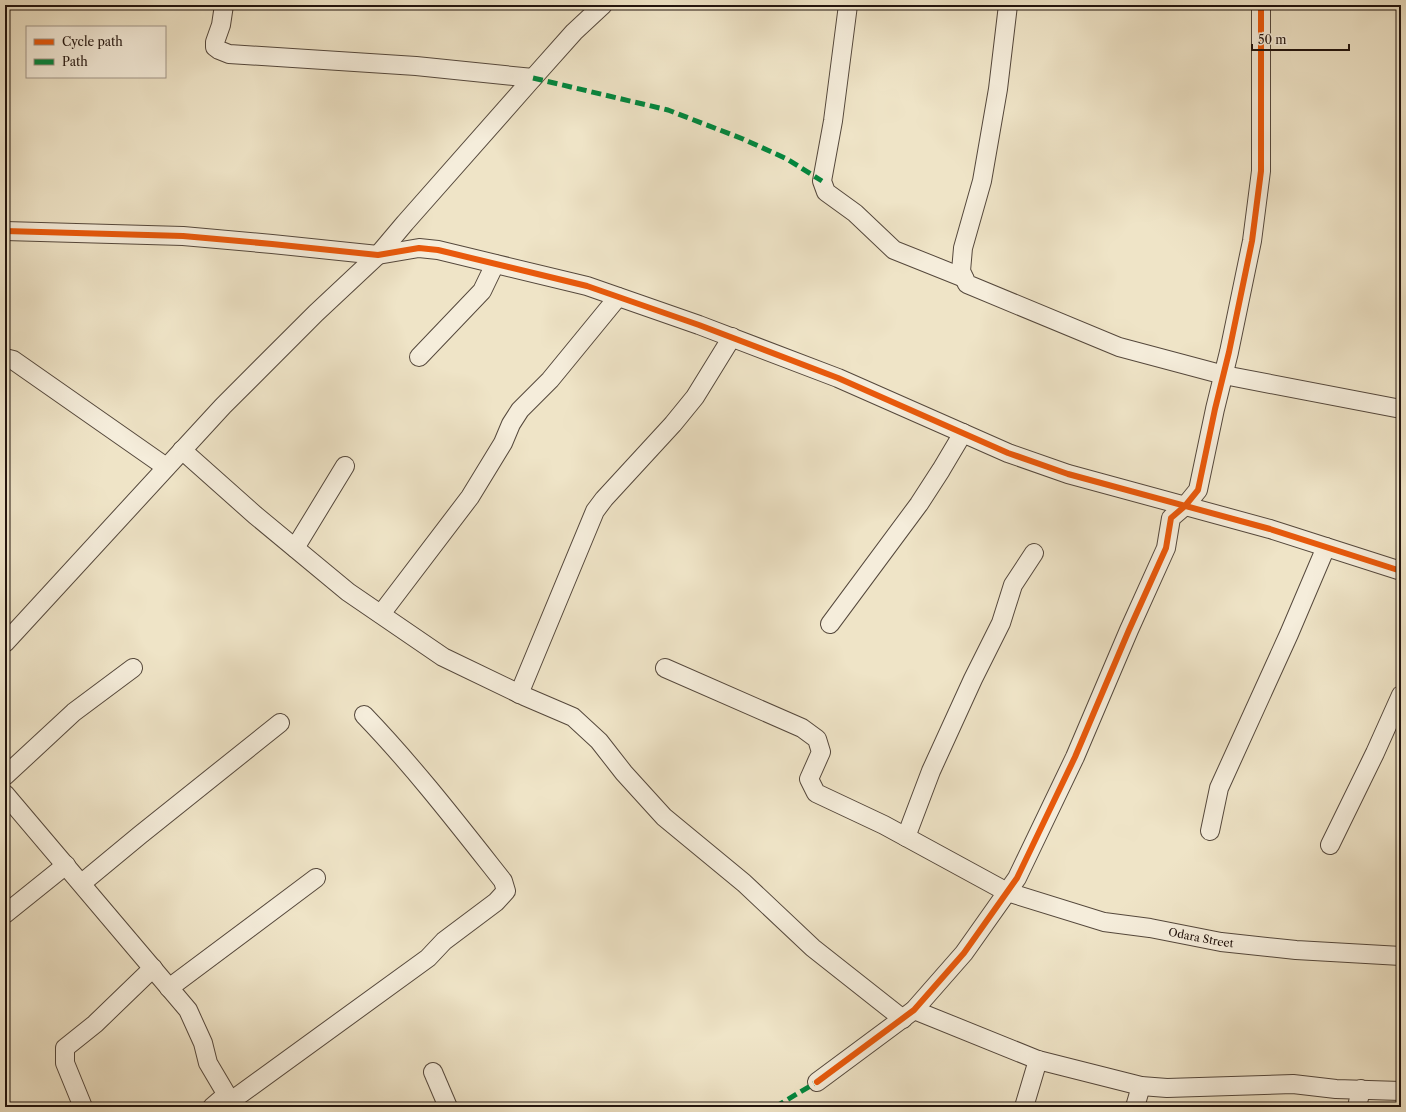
<svg xmlns="http://www.w3.org/2000/svg" width="1406" height="1112" font-family="'Libre Caslon Text',serif">
  <style>
    .lines { fill: none; stroke-linecap: round; stroke-linejoin: round }
    .minor-casing { stroke: #55483c; stroke-width: 20 }
    .minor { stroke: #f5eddb; stroke-width: 18 }
    .quiet { stroke: #00873e; stroke-width: 5; stroke-dasharray: 10 5; stroke-linecap: butt }
    .cycleway-casing { stroke: #f5eddb; stroke-width: 8 }
    .cycleway { stroke: #e8590c; stroke-width: 6 }
    .labels { text-anchor: middle; dominant-baseline: central; stroke-width: 3.5; stroke-linejoin: round; paint-order: stroke }
    .street-label { font-size: 11px; fill: #22140e; stroke: #f5eddb }
  </style>
  <rect width="100%" height="100%" fill="#efe4c7"/>
  <filter id="stains"><feTurbulence type="fractalNoise" baseFrequency=".005" numOctaves="4"/><feColorMatrix values="0 0 0 0 .2 0 0 0 0 .09 0 0 0 0 .02 0 0 0 .5 -.17"/></filter>
  <radialGradient id="worn" r=".72"><stop offset=".6" stop-color="#630" stop-opacity="0"/><stop offset="1" stop-color="#630" stop-opacity=".3"/></radialGradient>
  <g class="lines">
    <defs>
      <g id="minor">
        <path d="M 224,5 L 221,25 L 215,42 L 215,47 L 219,50 L 229,54 L 416,66 L 533,78"/>
        <path d="M 848,5 L 833,121 L 822,181 L 826,192 L 855,213 L 894,250 L 964,278"/>
        <path d="M 1008,5 L 998,89 L 982,181 L 963,248 L 961,271 L 967,284 L 1119,347 L 1224,375 L 1401,409"/>
        <path d="M 5,231 L 183,236 L 272,244 L 378,255 L 419,248 L 438,250 L 587,286 L 699,325 L 838,378 L 1008,453 L 1068,474 L 1270,529 L 1401,571"/>
        <path d="M 419,357 L 482,291 L 495,264"/>
        <path d="M 5,358 L 13,360 L 166,467"/>
        <path d="M 182,450 L 255,515 L 348,592 L 443,657 L 524,696 L 573,717 L 599,741 L 624,773 L 664,817 L 744,883 L 813,948 L 903,1019"/>
        <path d="M 295,548 L 345,466"/>
        <path d="M 381,614 L 470,497 L 503,443 L 511,424 L 520,410 L 550,380 L 618,297"/>
        <path d="M 830,624 L 919,504 L 941,470 L 963,433"/>
        <path d="M 5,643 L 223,406 L 316,313 L 378,255 L 405,223 L 533,78 L 574,32 L 603,5"/>
        <path id="s1" d="M 665,668 L 802,728 L 817,739 L 821,752 L 809,779 L 816,793 L 884,825 L 1007,892 L 1104,922 L 1150,928 L 1221,942 L 1296,950 L 1401,956"/>
        <path d="M 519,694 L 595,511 L 604,499 L 673,424 L 695,397 L 732,337"/>
        <path d="M 5,776 L 74,712 L 133,668"/>
        <path d="M 5,794 L 188,1010 L 203,1043 L 208,1063 L 234,1107"/>
        <path d="M 1210,831 L 1219,788 L 1289,634 L 1326,547"/>
        <path d="M 906,837 L 931,771 L 973,679 L 1001,623 L 1013,585 L 1034,553"/>
        <path d="M 1330,845 L 1375,753 L 1401,695"/>
        <path d="M 82,883 L 140,835 L 280,723"/>
        <path d="M 5,914 L 66,865"/>
        <path d="M 169,988 L 316,878"/>
        <path d="M 914,1010 L 1038,1060 L 1141,1086 L 1167,1088 L 1293,1084 L 1336,1089 L 1401,1091"/>
        <path d="M 433,1072 L 448,1107"/>
        <path d="M 817,1082 L 914,1010 L 964,953 L 1017,878 L 1075,757 L 1129,630 L 1166,548 L 1171,518 L 1185,506 L 1198,490 L 1215,409 L 1229,352 L 1252,241 L 1261,171 L 1261,5"/>
        <path d="M 231,1101 L 428,958 L 444,941 L 496,902 L 506,891 L 503,881 C 458,824 414,767 364,715"/>
        <path d="M 83,1107 L 65,1063 L 65,1048 L 95,1024 L 153,968"/>
        <path d="M 212,1107 L 226,1095"/>
        <path d="M 1024,1107 L 1038,1060"/>
        <path d="M 1135,1107 L 1141,1086"/>
        <path d="M 1357,1107 L 1361,1089"/>
      </g>
    </defs>
    <use href="#minor" class="minor-casing"/>
    <use href="#minor" class="minor"/>
    <path class="quiet" d="M 533,78 L 668,110 L 743,139 L 787,159 L 822,181
      M 775,1107 L 817,1082"/>
    <defs>
      <path id="cycleway" d="M 5,231 L 183,236 L 272,244 L 378,255 L 419,248 L 438,250 L 587,286 L 699,325 L 838,378 L 1008,453 L 1068,474 L 1270,529 L 1401,571
        M 817,1082 L 914,1010 L 964,953 L 1017,878 L 1075,757 L 1129,630 L 1166,548 L 1171,518 L 1185,506 L 1198,490 L 1215,409 L 1229,352 L 1252,241 L 1261,171 L 1261,5"/>
    </defs>
    <use href="#cycleway" class="cycleway-casing"/>
    <use href="#cycleway" class="cycleway"/>
  </g>
  <g class="labels">
    <g class="street-label">
      <text stroke="none"><textPath href="#s1" startOffset="642">Odara Street</textPath></text>
    </g>
  </g>
  <rect width="1406" height="1112" fill="none" stroke="#efe4c7" stroke-width="20"/>
  <rect x="6" y="6" width="1394" height="1100" fill="none" stroke="#22140e" stroke-width="2"/>
  <rect x="10" y="10" width="1386" height="1092" fill="none" stroke="#22140e"/>
  <rect x="26" y="26" width="140" height="52" fill="#f5eddb" stroke="#a19689"/>
  <rect x="34" y="39" width="20" height="6" fill="#e8590c" stroke="#a19689"/>
  <text x="62" y="46" font-size="12" fill="#22140e">Cycle path</text>
  <rect x="34" y="59" width="20" height="6" fill="#00873e" stroke="#a19689"/>
  <text x="62" y="66" font-size="12" fill="#22140e">Path</text>
  <path d="M1252 44v6h97v-6" fill="none" stroke="#22140e" stroke-width="2"/>
  <text x="1258" y="44" font-size="12" fill="#22140e" stroke="#f5eddb" stroke-width="3" paint-order="stroke">50 m</text>
  <rect width="100%" height="100%" filter="url(#stains)"/>
  <rect width="100%" height="100%" fill="url(#worn)"/>
</svg>
